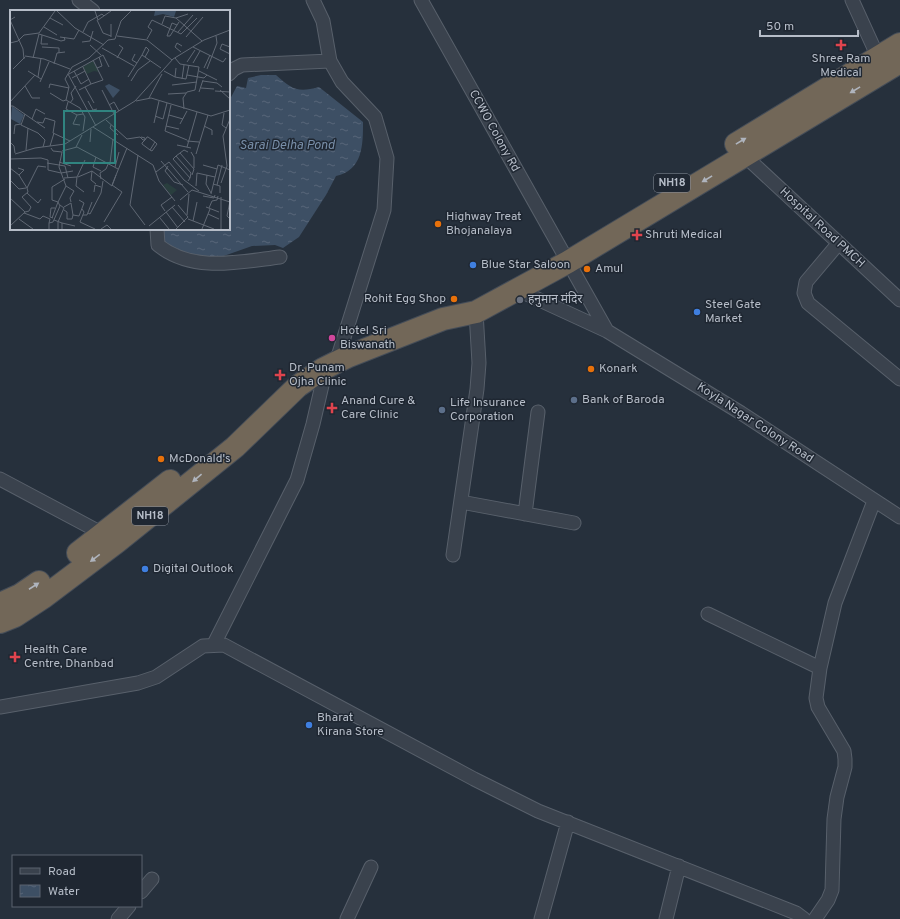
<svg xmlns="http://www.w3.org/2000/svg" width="900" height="919" font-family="Overpass,'Noto Sans Devanagari',sans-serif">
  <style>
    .water { fill: url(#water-ripples) }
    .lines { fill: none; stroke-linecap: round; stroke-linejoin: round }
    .street-casing { stroke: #58606b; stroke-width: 15 }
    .highway-casing { stroke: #454d58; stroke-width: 24 }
    .street { stroke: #3a424d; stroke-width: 13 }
    .highway { stroke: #726758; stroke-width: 22 }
    .oneway { fill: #afb4bd }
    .health-dot { fill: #e0444e; stroke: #1f2732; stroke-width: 1.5 }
    .food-dot { fill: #e8710a; stroke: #1f2732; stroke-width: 1.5 }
    .shop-dot { fill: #3f7fe0; stroke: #1f2732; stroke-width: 1.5 }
    .worship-dot { fill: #6b7280; stroke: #1f2732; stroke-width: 1.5 }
    .hotel-dot { fill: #d1479c; stroke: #1f2732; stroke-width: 1.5 }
    .service-dot { fill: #5c6f8a; stroke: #1f2732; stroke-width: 1.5 }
    .labels { text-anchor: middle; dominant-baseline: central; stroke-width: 3; stroke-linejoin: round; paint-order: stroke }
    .shield { fill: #1f2732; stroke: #89909b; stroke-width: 1 }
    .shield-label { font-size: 11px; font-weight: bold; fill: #b6bdc8 }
    .poi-label { font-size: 12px; fill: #b6bdc8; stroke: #1f2732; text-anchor: start }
    .street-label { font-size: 12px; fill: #b6bdc8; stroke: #1f2732 }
    .water-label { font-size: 13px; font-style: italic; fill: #798fa9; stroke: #1f2732 }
    .inset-road { fill: none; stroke: #606874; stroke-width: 1 }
    .view { fill: #308480; fill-opacity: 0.15; stroke: #308480; stroke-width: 2 }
    .inset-edge { fill: none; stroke: #b6bdc8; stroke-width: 2 }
  </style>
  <defs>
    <pattern id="water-ripples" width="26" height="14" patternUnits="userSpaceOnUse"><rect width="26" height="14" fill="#3d4f64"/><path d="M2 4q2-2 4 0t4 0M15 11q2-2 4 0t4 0" fill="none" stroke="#576679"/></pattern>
  </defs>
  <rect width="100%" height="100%" fill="#26303c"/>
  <path class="water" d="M 261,75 L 276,75 C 292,89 297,93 319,87 L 363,122 C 363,145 363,170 336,176 L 326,195 L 299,237 L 283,248 L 275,245 L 252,246 L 218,258 L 185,253 L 167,247 L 162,240 L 162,229 L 229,229 L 229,101 L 237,86 L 246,88 L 248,78 Z"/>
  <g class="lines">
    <defs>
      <path id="street" d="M 79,0 L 93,11
        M 313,0 L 323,21 L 330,61 L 342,82 L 375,117 L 387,158 L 384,210 L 336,363
        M 421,0 L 607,331
        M 852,0 L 878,57
        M 229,74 L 234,69 L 242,65 L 330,61
        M 745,156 L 900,300
        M 157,229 L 158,245 C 193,273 239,262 280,257
        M 838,244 L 806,282 L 804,293 L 808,303 L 900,379
        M 518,290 L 607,331 L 741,413 L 900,517
        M 0,479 L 107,536
        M 461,502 L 574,523
        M 525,514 L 538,412
        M 453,555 L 477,389 L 479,363 L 476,312
        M 708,614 L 820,668
        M 214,644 L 297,480 L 313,424 L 326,368
        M 0,707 L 138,683 L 156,677 L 203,646 L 224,645 L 474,779 L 538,811 L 796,913 L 804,919
        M 141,892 L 152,879
        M 118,919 L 129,906
        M 347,919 L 371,867
        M 541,919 L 568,822
        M 666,919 L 679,866
        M 815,919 L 828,900 L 832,890 L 834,819 L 837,797 L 845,767 L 845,759 L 844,751 L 818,707 L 816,698 L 820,668 L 835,603 L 874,501"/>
      <path id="highway" d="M 736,144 L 900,44
        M 78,553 L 170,481
        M 0,604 L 20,595 L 39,582
        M 0,622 L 15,616 L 44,597 L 117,542 L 235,447 L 298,386 L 323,369 L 349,356 L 443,319 L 476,312 L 568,262 L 900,62"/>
    </defs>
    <use href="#street" class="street-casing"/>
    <use href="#highway" class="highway-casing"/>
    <use href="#street" class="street"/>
    <use href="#highway" class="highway"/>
  </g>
  <defs><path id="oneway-solid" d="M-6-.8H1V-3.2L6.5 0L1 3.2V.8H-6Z"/></defs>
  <g class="oneway">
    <use href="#oneway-solid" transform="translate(855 90) rotate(149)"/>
    <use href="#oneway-solid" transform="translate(741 141) rotate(-31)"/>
    <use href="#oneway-solid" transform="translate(707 179) rotate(149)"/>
    <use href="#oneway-solid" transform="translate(197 478) rotate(140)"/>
    <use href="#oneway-solid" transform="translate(95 558) rotate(143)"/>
    <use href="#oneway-solid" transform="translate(34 586) rotate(-33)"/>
  </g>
  <g class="health-dot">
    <path d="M839 39h4v4h4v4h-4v4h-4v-4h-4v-4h4z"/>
    <path d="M635 229h4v4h4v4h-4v4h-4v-4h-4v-4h4z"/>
    <path d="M278 369h4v4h4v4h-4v4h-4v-4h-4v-4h4z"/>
    <path d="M330 402h4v4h4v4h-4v4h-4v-4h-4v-4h4z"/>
    <path d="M13 651h4v4h4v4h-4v4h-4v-4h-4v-4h4z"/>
  </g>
  <g class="food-dot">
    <circle cx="438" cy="224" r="4"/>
    <circle cx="587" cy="269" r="4"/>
    <circle cx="454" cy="299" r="4"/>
    <circle cx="591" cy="369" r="4"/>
    <circle cx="161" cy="459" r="4"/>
  </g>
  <g class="shop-dot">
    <circle cx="473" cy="265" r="4"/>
    <circle cx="697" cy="312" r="4"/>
    <circle cx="145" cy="569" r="4"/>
    <circle cx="309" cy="725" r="4"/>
  </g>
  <circle class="worship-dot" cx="520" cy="300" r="4"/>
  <circle class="hotel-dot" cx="332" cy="338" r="4"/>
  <g class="service-dot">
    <circle cx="574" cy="400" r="4"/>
    <circle cx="442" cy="410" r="4"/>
  </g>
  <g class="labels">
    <g class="shield">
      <rect x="654" y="174" width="36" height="18" rx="3"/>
      <rect x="132" y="507" width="36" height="18" rx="3"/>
    </g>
    <g class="shield-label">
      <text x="672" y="183">NH18</text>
      <text x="150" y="516">NH18</text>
    </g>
    <g class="poi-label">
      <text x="841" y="59" text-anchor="middle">Shree Ram<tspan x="841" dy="14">Medical</tspan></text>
      <text x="446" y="217">Highway Treat<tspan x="446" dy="14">Bhojanalaya</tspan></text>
      <text x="645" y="235">Shruti Medical</text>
      <text x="481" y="265">Blue Star Saloon</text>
      <text x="595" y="269">Amul</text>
      <text x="446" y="299" text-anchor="end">Rohit Egg Shop</text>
      <text x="528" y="300">हनुमान मंदिर</text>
      <text x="705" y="305">Steel Gate<tspan x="705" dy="14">Market</tspan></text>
      <text x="340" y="331">Hotel Sri<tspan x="340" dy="14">Biswanath</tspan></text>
      <text x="289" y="368">Dr. Punam<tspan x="289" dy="14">Ojha Clinic</tspan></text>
      <text x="599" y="369">Konark</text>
      <text x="582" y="400">Bank of Baroda</text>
      <text x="341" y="401">Anand Cure &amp;<tspan x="341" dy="14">Care Clinic</tspan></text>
      <text x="450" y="403">Life Insurance<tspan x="450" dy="14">Corporation</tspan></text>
      <text x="169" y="459">McDonald's</text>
      <text x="153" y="569">Digital Outlook</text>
      <text x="24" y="650">Health Care<tspan x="24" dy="14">Centre, Dhanbad</tspan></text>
      <text x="317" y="718">Bharat<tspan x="317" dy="14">Kirana Store</tspan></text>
    </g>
    <g class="street-label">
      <text transform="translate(494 131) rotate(61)">CCWO Colony Rd</text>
      <text transform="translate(822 228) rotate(43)">Hospital Road PMCH</text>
      <text transform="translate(755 423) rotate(33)">Koyla Nagar Colony Road</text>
    </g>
    <g class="water-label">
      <text x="287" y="146">Sarai Delha Pond</text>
    </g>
  </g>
  <g transform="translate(10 10)">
    <rect width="220" height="220" fill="#26303c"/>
    <path d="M 83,51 L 89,62 L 84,61 L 77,64 L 73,57 ZM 157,173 L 167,180 L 161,185 L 153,175 Z" fill="#293e3e"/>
    <path d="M 145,1 L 166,1 L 164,7 L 153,4 L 144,6 ZM 99,74 L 110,80 L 103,88 L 95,76 ZM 2,96 L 14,105 L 10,114 L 1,109 Z" fill="#3d4f64"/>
    <path class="inset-road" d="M 47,1 L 65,18 L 94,35M 85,1 L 88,10 L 101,1M 5,7 L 0,10 L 13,39 L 14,49M 40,8 L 53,15M 166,8 L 178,4M 87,10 L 93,23 L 101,26M 101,14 L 101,27M 152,14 L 155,6 L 166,8 L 192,31M 167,15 L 162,13 L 157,26 L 160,26 L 169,12M 34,17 L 47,25M 73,22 L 78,12 L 92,4 L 94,6M 168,22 L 183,5M 29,24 L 51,31 L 55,30 L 54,27M 32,25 L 31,34 L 38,34M 107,26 L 137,30 L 162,50M 50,27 L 64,29 L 69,20M 176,27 L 193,7M 137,29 L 142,20 L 138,17 L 142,10 L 171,24 L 187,8M 72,32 L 80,31 L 83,21M 0,33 L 8,31 L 14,25 L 29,23 L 45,1M 80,35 L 91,45M 32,37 L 49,38 L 49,43M 183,37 L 213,52 L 216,48M 220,37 L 212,34 L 210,39 L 220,44M 92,38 L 124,56M 171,42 L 165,37 L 167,33 L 172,36M 125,44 L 122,50 L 127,53M 15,46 L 34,49 L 60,59M 135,47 L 139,40 L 136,37 L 132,45 L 151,58M 23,48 L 29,24M 107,48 L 113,38 L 109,35M 165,48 L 170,54 L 189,57 L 185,80 L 177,82 L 173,88 L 174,99M 177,52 L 185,40M 183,53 L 190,41M 44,54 L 47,43 L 55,42M 87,58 L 92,56 L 89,47M 166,58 L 165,67 L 176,69 L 179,55M 194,58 L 200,45M 3,59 L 15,47M 197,59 L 207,33 L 206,26M 18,61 L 31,69M 64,61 L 71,74 L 79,69M 154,61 L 165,67M 189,61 L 207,70M 58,64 L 86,116M 59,64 L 93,45 L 99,57M 177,65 L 194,68 L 197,65M 28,67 L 31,48M 118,67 L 132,45M 62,68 L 75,61M 172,69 L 174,55M 121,71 L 128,60 L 140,51M 193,71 L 207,73 L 212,77M 30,72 L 39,52M 81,74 L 93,70 L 83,50M 162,75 L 187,72M 15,76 L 22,88 L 30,88M 75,77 L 84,93M 39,78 L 40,74 L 59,78M 191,78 L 204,79M 69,80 L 81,74 L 73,57M 92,80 L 104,104M 210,80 L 220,89M 205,81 L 220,82M 189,82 L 193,70M 40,83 L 53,91 L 56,90M 158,84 L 176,83M 139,88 L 152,64M 78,91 L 83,100 L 87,99M 126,91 L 141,88 L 201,106 L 220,100M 0,92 L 25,65M 58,92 L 56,99 L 67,105M 60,93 L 63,89 L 61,83 L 66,76M 99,95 L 104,92 L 109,101M 161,95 L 155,121 L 177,130M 0,96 L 3,96 L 35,118M 214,103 L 212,115 L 216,118M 15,104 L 11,115 L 28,123 L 35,130 L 33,137M 159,105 L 173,109M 145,106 L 153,109 L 157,93M 22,109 L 26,99 L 35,104M 96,110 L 117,129 L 130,127 L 133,130 L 135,130 L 137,127 L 138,127 L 145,132 L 140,140 L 132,134 L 132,133 L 135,130 L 135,128 L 131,127M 27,112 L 33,113 L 35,108 L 45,111 L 43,123 L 60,131M 144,113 L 149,91M 170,114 L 177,101M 70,115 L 63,114 L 67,105 L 73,104M 101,115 L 100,118 L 108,125M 156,116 L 169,119M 194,116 L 202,120 L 202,125M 83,117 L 143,155 L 149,171 L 165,191M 73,121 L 75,107 L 70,98 L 56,90 L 59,77 L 55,69 L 62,57 L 79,48 L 98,30 L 105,29 L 111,11 L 121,1M 4,124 L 5,115 L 11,114M 177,131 L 189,132M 0,132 L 4,136 L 5,143M 80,132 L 81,119M 167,135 L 181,138M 40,136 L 44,123M 66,137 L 72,125M 177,137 L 187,102M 16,140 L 18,118M 140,140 L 142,141 L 147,134 L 145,132M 52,141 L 67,137 L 108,159M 181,142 L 184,147 L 184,158M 170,143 L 184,159 L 182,165M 5,144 L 25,138 L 55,134 L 125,91 L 163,49 L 194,30 L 220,20M 186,144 L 198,105M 128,145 L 120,195 L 135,215M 166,146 L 174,140 L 178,142M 86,147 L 83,157 L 91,161M 0,149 L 31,148 L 38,150 L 38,160 L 51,163 L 63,161M 151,151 L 178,182M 49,152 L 61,156M 37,153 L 55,156 L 58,168M 100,153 L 103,129M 193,155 L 207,159M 158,156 L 155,161 L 164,172 L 173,175M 105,157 L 109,142M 0,158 L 9,165 L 17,178 L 28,156 L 36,157M 8,158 L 14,160 L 9,165M 82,161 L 81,170 L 86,174M 146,162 L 159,152 L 174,170 L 189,181M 197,165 L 196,174 L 201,183M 67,167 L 75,150M 68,167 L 82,161 L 102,176 L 106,165M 54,168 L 67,167 L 66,176 L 74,182M 91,169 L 90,163 L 96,159 L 99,152M 1,171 L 9,179 L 16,178M 178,171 L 180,168 L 163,149 L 166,146 L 181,163 L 180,168M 211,173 L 217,156 L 213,126 L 220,109M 203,174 L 210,176 L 210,183M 207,175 L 212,155M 56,176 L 64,181 L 60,188 L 61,192M 186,176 L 187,163 L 205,167M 84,182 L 85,175 L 91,177M 17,183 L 28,193 L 31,189M 201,184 L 208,155 L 220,160M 193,186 L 204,188 L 205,185M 211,187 L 211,219M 0,188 L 15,202 L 0,216M 170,190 L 182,180 L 220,192M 220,191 L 217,206 L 220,209M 54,197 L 61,193 L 63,205 L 69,206 L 74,193 L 69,190M 162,197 L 175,212M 196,197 L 209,202M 199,198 L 202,191 L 207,190 L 208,186M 72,199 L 74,202 L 70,212 L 85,219M 54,200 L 57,202 L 57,209 L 62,209 L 63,205M 155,201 L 151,195 L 162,187M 15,202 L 19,201 L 21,197 L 12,187 L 18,182 L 17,178M 156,202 L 168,218M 14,203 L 30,209 L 33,206 L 40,209 L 39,213M 78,203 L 80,204 L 91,183 L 93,171M 198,204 L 209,209M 73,205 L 77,205 L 82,192M 177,205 L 179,184M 42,208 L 48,192 L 42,190 L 42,177 L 55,169M 43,208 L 40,207 L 41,198 L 45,198M 150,208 L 159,219M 9,209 L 23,219M 178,209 L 204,219M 44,210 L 52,213 L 52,219M 183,211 L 187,192M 94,212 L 112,182 L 102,175 L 117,138M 52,213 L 65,216M 139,216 L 165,195M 39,219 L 39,213 L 43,212 L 50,196 L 48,192 L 56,176 L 49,157 L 52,142 L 43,141 L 41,138M 48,219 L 48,212 L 54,198 L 50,195M 91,219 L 97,215 L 101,219M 166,219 L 178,207 L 168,195M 192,219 L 200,199"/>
    <path class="view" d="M 54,101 L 105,101 L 105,153 L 54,153 Z"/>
    <rect width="220" height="220" class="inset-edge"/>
  </g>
  <rect x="12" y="855" width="130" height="52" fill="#1f2732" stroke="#5b636e"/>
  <rect x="20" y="868" width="20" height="6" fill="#3a424d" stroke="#5b636e"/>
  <text x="48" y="875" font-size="12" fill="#b6bdc8">Road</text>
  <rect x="20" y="885" width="20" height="12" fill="url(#water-ripples)" stroke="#5b636e"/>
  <text x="48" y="895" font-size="12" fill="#b6bdc8">Water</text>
  <path d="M760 30v6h98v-6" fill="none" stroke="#b6bdc8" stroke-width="2"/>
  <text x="766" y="30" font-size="12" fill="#b6bdc8" stroke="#1f2732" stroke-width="3" paint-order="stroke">50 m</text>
</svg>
